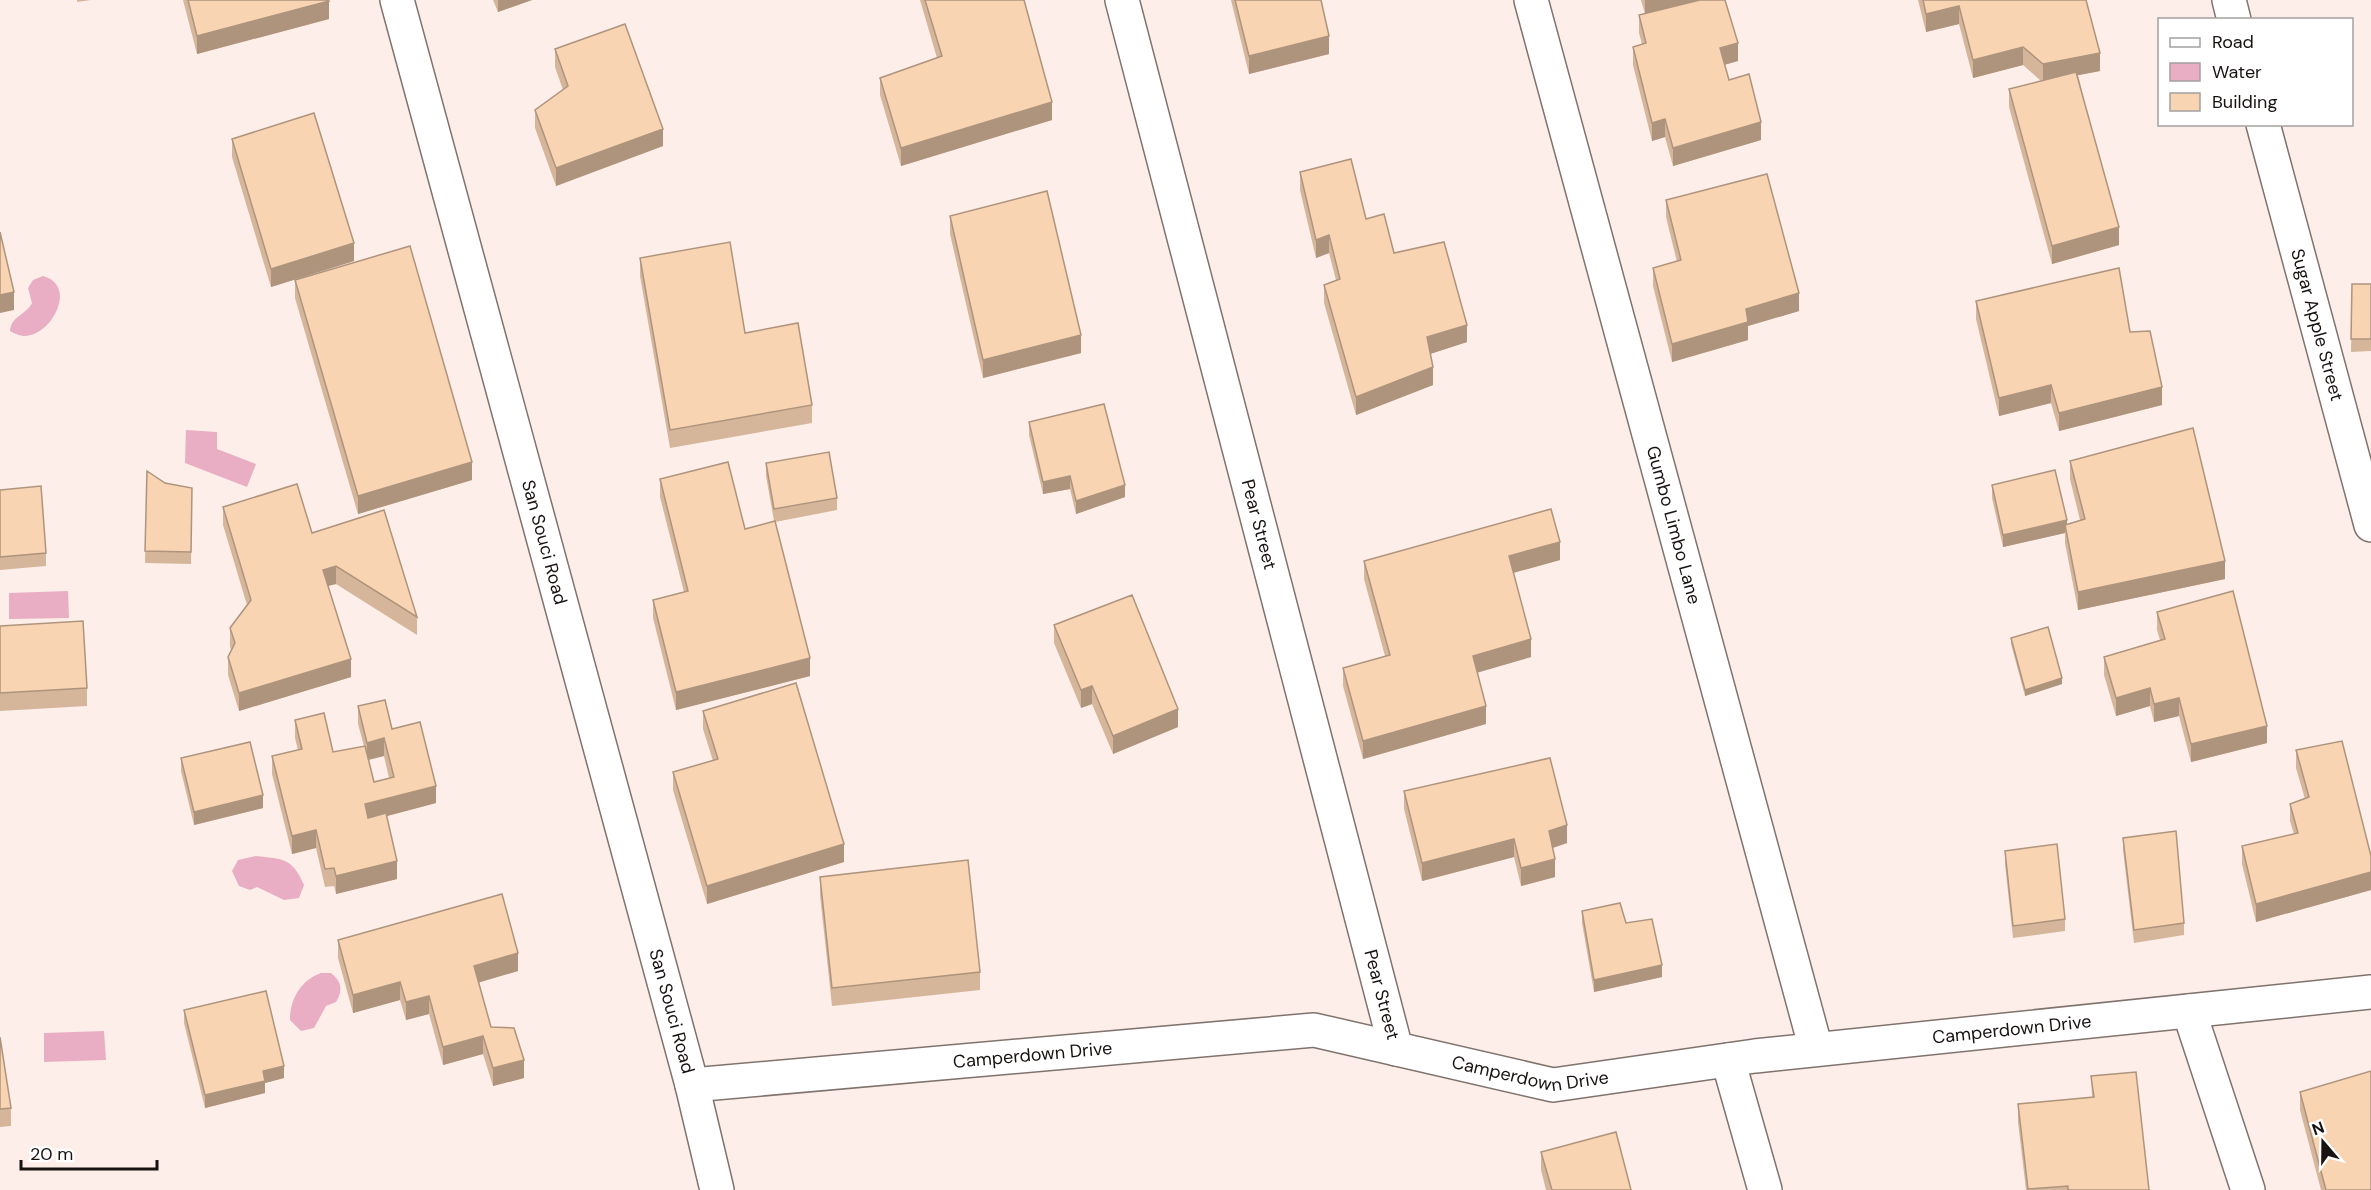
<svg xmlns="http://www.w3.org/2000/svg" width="2371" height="1190" font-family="'DM Sans',sans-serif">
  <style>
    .water { fill: #e9adc4 }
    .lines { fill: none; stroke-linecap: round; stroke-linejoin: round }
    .minor-casing { stroke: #80736e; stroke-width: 36 }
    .tertiary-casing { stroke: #80736e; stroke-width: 36 }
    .minor { stroke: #fff; stroke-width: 33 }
    .tertiary { stroke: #fff; stroke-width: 33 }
    .wall { fill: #d6b69a; fill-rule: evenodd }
    .shaded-wall { fill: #ae947d }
    .building { fill: #f9d4b3; stroke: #ae947d; stroke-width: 1.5 }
    .labels { text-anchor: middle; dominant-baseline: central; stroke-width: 5; stroke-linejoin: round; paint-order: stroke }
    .street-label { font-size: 18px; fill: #181311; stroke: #fff }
  </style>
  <rect width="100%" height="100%" fill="#fdeee9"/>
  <path class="water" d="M 43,276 C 78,285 52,336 24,336 C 20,336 14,333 10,331 C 11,316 26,315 32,303 L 28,288 L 33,280 Z
    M 186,430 L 217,432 L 217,449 L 256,464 L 247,487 L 185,463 Z
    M 68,591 L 69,618 L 9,619 L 9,593 Z
    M 256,856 C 282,859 292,857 304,885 L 299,898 L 284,900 L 257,887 L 250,890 L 239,886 L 232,871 L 238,860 Z
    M 321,973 L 331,973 C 342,982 343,990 336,1002 L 326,1006 L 314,1028 L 301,1031 L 290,1020 C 290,999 301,980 321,973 Z
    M 104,1031 L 106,1060 L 44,1062 L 44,1033 Z"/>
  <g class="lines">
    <defs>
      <g id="minor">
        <path id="s1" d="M 1122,0 L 1396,1049"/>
        <path id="s2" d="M 1531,0 L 1816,1049"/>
        <path d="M 2229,0 L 2234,20"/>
        <path id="s3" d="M 2263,124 L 2371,525"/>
        <path d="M 2189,1011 L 2248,1190"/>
        <path d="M 1728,1060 L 1765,1190"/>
      </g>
      <g id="tertiary">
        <path id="s4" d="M 397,0 L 692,1085 L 717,1190"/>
        <path id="s5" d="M 692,1085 L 1314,1030 L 1553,1085 L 1755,1056 L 2371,992"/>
      </g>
    </defs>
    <use href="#minor" class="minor-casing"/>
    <use href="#tertiary" class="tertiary-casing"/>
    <use href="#minor" class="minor"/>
    <use href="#tertiary" class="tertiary"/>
  </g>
  <path class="wall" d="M 77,0 L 91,0 L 77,2 Z
    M 183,0 L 328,0 L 329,19 L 197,54 Z
    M 493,0 L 532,0 L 498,12 Z
    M 920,0 L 1024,0 L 1052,120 L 901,166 L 880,95 L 880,78 L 937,58 Z
    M 1231,0 L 1321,0 L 1329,54 L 1249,74 Z
    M 1641,0 L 1697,0 L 1738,61 L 1724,65 L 1729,80 L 1761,140 L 1673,166 L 1665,137 L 1652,141 L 1633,65 L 1633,47 L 1642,44 L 1639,33 L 1639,15 L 1645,14 Z
    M 1918,0 L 2086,0 L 2100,71 L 2078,75 L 2119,245 L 2052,264 L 2009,107 L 2009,89 L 2041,81 L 2023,65 L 1973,78 L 1959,24 L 1926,32 Z
    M 555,49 L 663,146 L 556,186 L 535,128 L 535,110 L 563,90 L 555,67 Z
    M 232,139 L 354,261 L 271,287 L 232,157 Z
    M 1300,172 L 1366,219 L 1467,342 L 1430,354 L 1433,385 L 1356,415 L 1324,303 L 1324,285 L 1336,280 L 1329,253 L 1316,258 L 1300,190 Z
    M 1666,200 L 1799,311 L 1748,326 L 1748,340 L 1672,362 L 1653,286 L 1653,268 L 1677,262 L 1666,217 Z
    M 950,216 L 1081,353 L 983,378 L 950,234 Z
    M 640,258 L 745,333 L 812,405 L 812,423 L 670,448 L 640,276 Z
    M 295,280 L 472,480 L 358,514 L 295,298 Z
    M 2352,284 L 2371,284 L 2371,351 L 2351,352 Z
    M 1976,301 L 2130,332 L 2162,405 L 2059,431 L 2051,403 L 1999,416 L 1976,319 Z
    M 1029,422 L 1125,497 L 1076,514 L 1070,489 L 1043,494 L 1029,435 Z
    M 2070,461 L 2225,579 L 2078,610 L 2065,543 L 2065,533 L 2003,547 L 1992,498 L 1992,485 L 2067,524 L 2080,520 L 2070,479 Z
    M 766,463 L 837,498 L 837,510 L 775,522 L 810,676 L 676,710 L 653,618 L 653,600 L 684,592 L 660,497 L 660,479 L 745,529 L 774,521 L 766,476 Z
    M 147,471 L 165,483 L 192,488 L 191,564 L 145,563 Z
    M 0,490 L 46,553 L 46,566 L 0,570 Z
    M 223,507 L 312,533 L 417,617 L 417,635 L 336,584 L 328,586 L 351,677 L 239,711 L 228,675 L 228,657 L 231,650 L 230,646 L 230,628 L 247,605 L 223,525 Z
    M 1560,560 L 1513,573 L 1531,657 L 1477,672 L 1486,724 L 1363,759 L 1343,686 L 1343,668 L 1385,656 L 1364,579 L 1364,561 Z
    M 2157,612 L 2267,743 L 2191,762 L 2179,716 L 2154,722 L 2150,706 L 2116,716 L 2104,675 L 2104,657 L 2160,640 L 2157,630 Z
    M 1054,625 L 1178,727 L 1113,754 L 1092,704 L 1081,708 L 1054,643 Z
    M 0,626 L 87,688 L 87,706 L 0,711 Z
    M 2011,638 L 2062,684 L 2025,696 L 2011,644 Z
    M 358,706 L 392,729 L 436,803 L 386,816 L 397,879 L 336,894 L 334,886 L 325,887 L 316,848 L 292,854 L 272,774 L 272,756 L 298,750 L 295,738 L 295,720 L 333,752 L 364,746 L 358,724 ZM 384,756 L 389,778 L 374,782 L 369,760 Z
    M 703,711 L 844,862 L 707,904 L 673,790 L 673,772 L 713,761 L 703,729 Z
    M 2296,750 L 2371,856 L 2371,890 L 2256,922 L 2242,864 L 2242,846 L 2294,834 L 2290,821 L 2290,804 L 2305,799 L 2296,768 Z
    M 181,758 L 263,808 L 194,825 L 181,771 Z
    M 1404,791 L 1567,843 L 1553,848 L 1555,877 L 1521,886 L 1514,857 L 1422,881 L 1404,809 Z
    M 2123,838 L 2184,923 L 2184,935 L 2134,943 L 2123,850 Z
    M 2005,851 L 2065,919 L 2065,931 L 2013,938 L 2005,864 Z
    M 820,877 L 980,972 L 980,990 L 832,1006 L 820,895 Z
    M 1582,911 L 1626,923 L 1662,977 L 1594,992 L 1582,923 Z
    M 338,940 L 518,971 L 479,982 L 491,1027 L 524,1078 L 493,1086 L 483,1054 L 443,1065 L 429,1014 L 406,1020 L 400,1000 L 353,1013 L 338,958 Z
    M 184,1010 L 284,1078 L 265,1083 L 265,1093 L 205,1108 L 184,1023 Z
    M 0,1037 L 11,1108 L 11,1126 L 0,1127 Z
    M 2091,1076 L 2149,1190 L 2026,1190 L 2018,1122 L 2018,1104 L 2092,1097 Z
    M 2300,1092 L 2371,1190 L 2321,1190 L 2300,1110 Z
    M 1541,1152 L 1631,1190 L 1546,1190 L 1541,1170 Z"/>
  <path class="shaded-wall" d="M 498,0 L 532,0 L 498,12 Z
    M 1645,0 L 1697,0 L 1697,2 L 1645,14 Z
    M 329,1 L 329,19 L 197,54 L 197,36 Z
    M 1959,6 L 1959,24 L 1926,32 L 1926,14 Z
    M 1329,36 L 1329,54 L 1249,74 L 1249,56 Z
    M 1738,43 L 1738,61 L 1720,66 L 1720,48 Z
    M 2023,47 L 2023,65 L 1973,78 L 1973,60 Z
    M 2100,53 L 2100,71 L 2043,82 L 2043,64 Z
    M 1052,102 L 1052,120 L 901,166 L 901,148 Z
    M 1665,119 L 1665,137 L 1652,141 L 1652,123 Z
    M 1761,122 L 1761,140 L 1673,166 L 1673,148 Z
    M 663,129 L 663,146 L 556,186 L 556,168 Z
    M 2119,227 L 2119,245 L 2052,264 L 2052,246 Z
    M 1329,235 L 1329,253 L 1316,258 L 1316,240 Z
    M 354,243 L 354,261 L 271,287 L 271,269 Z
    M 14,292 L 14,310 L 0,313 L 0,295 Z
    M 1799,293 L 1799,311 L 1748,326 L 1748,340 L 1672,362 L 1672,344 L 1746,309 Z
    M 1467,325 L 1467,342 L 1427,355 L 1427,337 Z
    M 1081,335 L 1081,353 L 983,378 L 983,360 Z
    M 1433,367 L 1433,385 L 1356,415 L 1356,397 Z
    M 2051,385 L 2051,403 L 1999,416 L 1999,398 Z
    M 2162,387 L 2162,405 L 2059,431 L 2059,413 Z
    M 472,462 L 472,480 L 358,514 L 358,496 Z
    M 1070,476 L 1070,489 L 1043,494 L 1043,482 Z
    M 1125,485 L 1125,497 L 1076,514 L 1076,501 Z
    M 2067,520 L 2067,533 L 2065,525 L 2065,533 L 2003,547 L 2003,535 Z
    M 1560,542 L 1560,560 L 1509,574 L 1509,556 Z
    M 2225,561 L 2225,579 L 2078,610 L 2078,592 Z
    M 336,566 L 336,584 L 323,587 L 323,570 Z
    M 1531,639 L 1531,657 L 1473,674 L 1473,656 Z
    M 810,658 L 810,676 L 676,710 L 676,692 Z
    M 351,659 L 351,677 L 239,711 L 239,693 Z
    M 2062,678 L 2062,684 L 2025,696 L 2025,690 Z
    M 1092,686 L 1092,704 L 1081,708 L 1081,690 Z
    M 2150,688 L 2150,706 L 2116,716 L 2116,698 Z
    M 2179,698 L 2179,716 L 2154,722 L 2154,704 Z
    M 1486,706 L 1486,724 L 1363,759 L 1363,741 Z
    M 1178,709 L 1178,727 L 1113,754 L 1113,736 Z
    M 2267,726 L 2267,743 L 2191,762 L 2191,744 Z
    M 384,738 L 384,756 L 367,760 L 367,743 Z
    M 436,786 L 436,803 L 365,822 L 365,804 Z
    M 263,795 L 263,808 L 194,825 L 194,812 Z
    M 1567,825 L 1567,843 L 1549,849 L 1549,831 Z
    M 316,830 L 316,848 L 292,854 L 292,836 Z
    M 1514,839 L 1514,857 L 1422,881 L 1422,863 Z
    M 844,844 L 844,862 L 707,904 L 707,886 Z
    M 1555,859 L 1555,877 L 1521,886 L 1521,868 Z
    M 397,861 L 397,879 L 336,894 L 336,876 Z
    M 2371,872 L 2371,890 L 2256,922 L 2256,904 Z
    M 518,953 L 518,971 L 474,984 L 474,966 Z
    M 1662,965 L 1662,977 L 1594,992 L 1594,980 Z
    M 400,982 L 400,1000 L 353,1013 L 353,995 Z
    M 429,996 L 429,1014 L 406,1020 L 406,1002 Z
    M 483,1036 L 483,1054 L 443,1065 L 443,1047 Z
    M 524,1060 L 524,1078 L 493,1086 L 493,1068 Z
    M 284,1066 L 284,1078 L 265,1083 L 265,1093 L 205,1108 L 205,1095 L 263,1071 Z"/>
  <path class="building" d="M 188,0 L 328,0 L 329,1 L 197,36 Z
    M 925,0 L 1024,0 L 1052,102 L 901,148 L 880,78 L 942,56 Z
    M 1235,0 L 1321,0 L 1329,36 L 1249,56 Z
    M 1700,0 L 1725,0 L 1738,43 L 1720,48 L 1729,80 L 1749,74 L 1761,122 L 1673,148 L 1665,119 L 1652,123 L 1633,47 L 1646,43 L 1639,15 Z
    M 1923,0 L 2086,0 L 2100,53 L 2043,64 L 2023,47 L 1973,60 L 1959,6 L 1926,14 Z
    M 625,24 L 663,129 L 556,168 L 535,110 L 568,86 L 555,49 Z
    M 2076,72 L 2119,227 L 2052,246 L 2009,89 Z
    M 314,113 L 354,243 L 271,269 L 232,139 Z
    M 1351,159 L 1366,219 L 1384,214 L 1394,253 L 1444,242 L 1467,325 L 1427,337 L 1433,367 L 1356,397 L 1324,285 L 1340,279 L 1329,235 L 1316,240 L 1300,172 Z
    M 1767,174 L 1799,293 L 1746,309 L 1748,322 L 1672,344 L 1653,268 L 1681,260 L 1666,200 Z
    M 1047,191 L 1081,335 L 983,360 L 950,216 Z
    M 0,232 L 14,292 L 0,295 Z
    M 730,242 L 745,333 L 798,323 L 812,405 L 670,430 L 640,258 Z
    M 410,246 L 472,462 L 358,496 L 295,280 Z
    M 2119,268 L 2130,332 L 2150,331 L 2162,387 L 2059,413 L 2051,385 L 1999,398 L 1976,301 Z
    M 2352,284 L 2371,284 L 2371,339 L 2351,339 Z
    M 1104,404 L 1125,485 L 1076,501 L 1070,476 L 1043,482 L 1029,422 Z
    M 2193,428 L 2225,561 L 2078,592 L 2065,525 L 2085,519 L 2070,461 Z
    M 829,452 L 837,498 L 774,509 L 766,463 Z
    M 728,462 L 745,529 L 775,521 L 810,658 L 676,692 L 653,600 L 688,591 L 660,479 Z
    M 2055,470 L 2067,520 L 2003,535 L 1992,485 Z
    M 147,471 L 165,483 L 192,488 L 191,552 L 145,551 Z
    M 297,484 L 312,533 L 384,510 L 417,617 L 336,566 L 323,570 L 351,659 L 239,693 L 228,657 L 235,643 L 230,628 L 251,600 L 223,507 Z
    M 41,486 L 46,553 L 0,557 L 0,490 Z
    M 1551,509 L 1560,542 L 1509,556 L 1531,639 L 1473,656 L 1486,706 L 1363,741 L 1343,668 L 1390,655 L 1364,561 Z
    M 2233,591 L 2267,726 L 2191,744 L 2179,698 L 2154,704 L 2150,688 L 2116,698 L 2104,657 L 2165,639 L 2157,612 Z
    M 1132,595 L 1178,709 L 1113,736 L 1092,686 L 1081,690 L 1054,625 Z
    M 83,621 L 87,688 L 0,693 L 0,626 Z
    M 2048,627 L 2062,678 L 2025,690 L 2011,638 Z
    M 796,683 L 844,844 L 707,886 L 673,772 L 718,759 L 703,711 Z
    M 385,700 L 392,729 L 420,722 L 436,786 L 365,804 L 368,818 L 386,813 L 397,861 L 336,876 L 334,868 L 325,869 L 316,830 L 292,836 L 272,756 L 302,749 L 295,720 L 324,713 L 333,752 L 365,746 L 374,782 L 394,777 L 384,738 L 367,743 L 358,706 Z
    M 2342,741 L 2371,856 L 2371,872 L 2256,904 L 2242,846 L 2298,833 L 2290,804 L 2309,797 L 2296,750 Z
    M 250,742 L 263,795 L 194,812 L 181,758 Z
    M 1550,758 L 1567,825 L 1549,831 L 1555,859 L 1521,868 L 1514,839 L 1422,863 L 1404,791 Z
    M 2176,831 L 2184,923 L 2134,930 L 2123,838 Z
    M 2057,844 L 2065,919 L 2013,926 L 2005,851 Z
    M 968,860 L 980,972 L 832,988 L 820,877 Z
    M 502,894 L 518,953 L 474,966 L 491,1027 L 514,1028 L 524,1060 L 493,1068 L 483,1036 L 443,1047 L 429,996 L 406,1002 L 400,982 L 353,995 L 338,940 Z
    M 1620,903 L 1626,923 L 1652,919 L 1662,965 L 1594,980 L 1582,911 Z
    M 266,991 L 284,1066 L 263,1071 L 265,1081 L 205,1095 L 184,1010 Z
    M 0,1037 L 11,1108 L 0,1109 Z
    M 2371,1071 L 2371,1190 L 2326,1190 L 2300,1092 Z
    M 2136,1072 L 2149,1190 L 2068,1190 L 2068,1186 L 2028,1189 L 2018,1104 L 2094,1097 L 2091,1076 Z
    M 1616,1132 L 1631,1190 L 1552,1190 L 1541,1152 Z"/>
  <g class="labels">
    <g class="street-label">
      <text stroke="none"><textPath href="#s3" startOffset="208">Sugar Apple Street</textPath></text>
      <text stroke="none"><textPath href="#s1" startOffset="542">Pear Street</textPath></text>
      <text stroke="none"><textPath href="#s2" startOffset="544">Gumbo Limbo Lane</textPath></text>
      <text stroke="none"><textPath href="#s4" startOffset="562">San Souci Road</textPath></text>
      <text stroke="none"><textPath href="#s1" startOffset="1028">Pear Street</textPath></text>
      <text stroke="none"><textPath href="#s4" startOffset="1048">San Souci Road</textPath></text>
      <text stroke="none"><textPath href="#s5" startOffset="1332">Camperdown Drive</textPath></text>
      <text stroke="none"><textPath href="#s5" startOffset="342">Camperdown Drive</textPath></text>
      <text stroke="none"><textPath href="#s5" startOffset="846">Camperdown Drive</textPath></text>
    </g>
  </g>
  <rect x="2158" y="18" width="195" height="108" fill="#ffffff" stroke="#a3a1a0" stroke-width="1.5"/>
  <rect x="2170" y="38" width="30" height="9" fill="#ffffff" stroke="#a3a1a0" stroke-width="1.5"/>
  <text x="2212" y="48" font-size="18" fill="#181311">Road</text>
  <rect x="2170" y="63" width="30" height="18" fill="#e9adc4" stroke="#a3a1a0" stroke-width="1.5"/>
  <text x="2212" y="78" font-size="18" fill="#181311">Water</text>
  <rect x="2170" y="93" width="30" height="18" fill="#f9d4b3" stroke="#a3a1a0" stroke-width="1.5"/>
  <text x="2212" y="108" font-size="18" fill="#181311">Building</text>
  <g transform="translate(2323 1142) rotate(340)" stroke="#ffffff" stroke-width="4.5" paint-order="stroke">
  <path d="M0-4.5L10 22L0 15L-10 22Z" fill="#181311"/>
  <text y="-9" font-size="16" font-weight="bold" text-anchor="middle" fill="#181311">N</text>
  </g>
  <path d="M21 1160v9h136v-9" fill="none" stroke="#181311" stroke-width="3"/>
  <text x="30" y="1160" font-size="18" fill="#181311" stroke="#ffffff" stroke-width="4.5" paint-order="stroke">20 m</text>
</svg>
